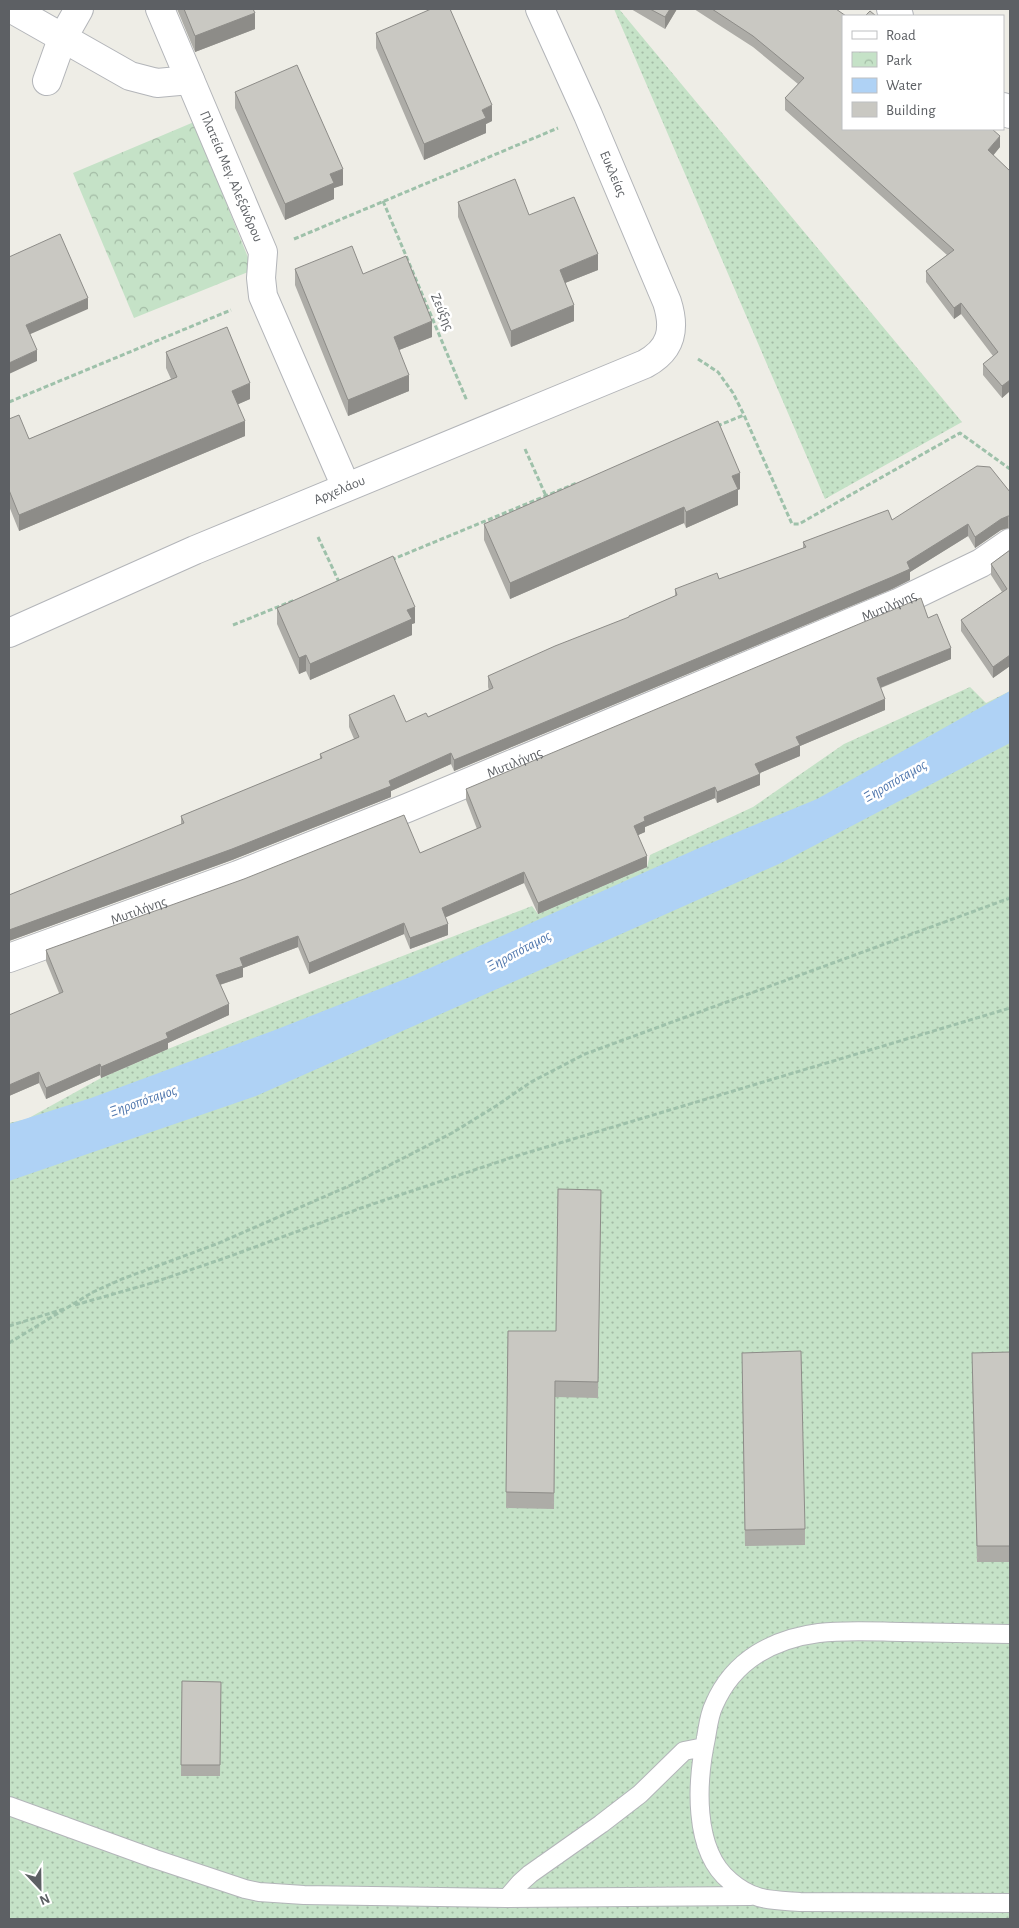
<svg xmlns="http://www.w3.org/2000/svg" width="1019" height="1928" font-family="'Alegreya Sans',sans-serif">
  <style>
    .grass { fill: url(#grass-dots) }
    .park { fill: url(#park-crowns) }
    .water { fill: #afd2f5 }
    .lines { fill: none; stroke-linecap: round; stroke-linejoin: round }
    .lane-casing { stroke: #b3b5b9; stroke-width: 20 }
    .street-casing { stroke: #b3b5b9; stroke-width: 30 }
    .path { stroke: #9ec1aa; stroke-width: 3; stroke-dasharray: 5 2.5; stroke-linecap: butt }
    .lane { stroke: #fff; stroke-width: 18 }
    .street { stroke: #fff; stroke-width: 28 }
    .wall { fill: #adaca7 }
    .shaded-wall { fill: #8d8c88 }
    .building { fill: #c9c8c2; stroke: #8d8c88 }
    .labels { text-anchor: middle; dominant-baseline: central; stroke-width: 5; stroke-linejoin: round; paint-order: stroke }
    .street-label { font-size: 14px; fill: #5d6064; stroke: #fff }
    .water-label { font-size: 15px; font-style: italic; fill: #5178ae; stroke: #fff }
  </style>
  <defs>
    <pattern id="grass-dots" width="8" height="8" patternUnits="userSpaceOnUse" patternTransform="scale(1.25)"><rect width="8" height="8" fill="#c5e2c7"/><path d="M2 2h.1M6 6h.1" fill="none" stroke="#a3bba5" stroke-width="1.8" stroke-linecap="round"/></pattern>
    <pattern id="park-crowns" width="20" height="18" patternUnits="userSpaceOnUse" patternTransform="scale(1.25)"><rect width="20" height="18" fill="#c5e2c7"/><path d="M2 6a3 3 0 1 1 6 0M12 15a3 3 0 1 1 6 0" fill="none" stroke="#a3bba5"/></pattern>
  </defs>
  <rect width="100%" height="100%" fill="#eeede6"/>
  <path class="grass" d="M 614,9 L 619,9 L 962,422 L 825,499 Z
    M 970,687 L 986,703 L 1010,691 L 1010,1919 L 9,1919 L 9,1123 L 27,1119 L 101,1078 L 168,1049 L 317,989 L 532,906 L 538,914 L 647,867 L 650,855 L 753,807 L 844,744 Z"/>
  <path class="park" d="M 194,122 L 253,270 L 134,318 L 73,173 Z"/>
  <path class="water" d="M 1010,691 L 1010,743 L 781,863 L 256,1096 L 9,1181 L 9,1124 L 91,1098 L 275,1030 L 410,977 L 699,848 L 817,799 Z"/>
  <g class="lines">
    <defs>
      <path id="lane" d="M 1010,1634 C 974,1633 937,1633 901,1632 C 850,1631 802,1626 757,1654 C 738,1666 723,1684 714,1705 C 709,1715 708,1727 706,1738 C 697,1780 692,1850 730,1881 C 753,1901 771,1900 800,1902 L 1010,1903
        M 9,1806 L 155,1859 L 245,1889 L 259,1892 L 304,1895 L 507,1898 L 520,1883 L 530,1874 L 601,1824 L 640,1794 L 684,1751 L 704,1747
        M 507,1898 L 751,1896"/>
      <g id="street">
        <path d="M 12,9 L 130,76 L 157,83 L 190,80"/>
        <path id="s1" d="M 160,9 L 263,252 L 261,278 L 263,296 L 346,487"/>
        <path d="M 891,9 L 899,16"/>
        <path d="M 47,81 L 62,39 L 79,9"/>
        <path d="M 1003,107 L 1010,114"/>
        <path id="s2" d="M 9,633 L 195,550 L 645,364 C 671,350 676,330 667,302 L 588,115 L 540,9"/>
        <path id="s3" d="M 9,958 L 238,875 L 407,808 L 898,603 L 981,563 L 1010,543"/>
      </g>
    </defs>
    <use href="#lane" class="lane-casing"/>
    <use href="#street" class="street-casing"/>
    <path class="path" d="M 383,201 L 467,401
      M 294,239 L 558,128
      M 698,359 L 718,372 L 733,393 L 744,415 L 792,524 L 799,524 L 960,433 L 1010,469
      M 9,402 L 231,310
      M 717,426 L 744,415
      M 525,449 L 546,496
      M 318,537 L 339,582
      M 391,560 L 577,483
      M 233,625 L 295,600
      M 75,1305 L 152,1283 L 225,1258 L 361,1208 L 513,1157 L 1010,1008
      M 9,1326 L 64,1309
      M 9,1343 L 93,1292 L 122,1279 L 219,1243 L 351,1185 L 452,1133 L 496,1106 L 531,1082 L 585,1054 L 1010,898"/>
    <use href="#lane" class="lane"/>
    <use href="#street" class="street"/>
  </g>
  <path class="wall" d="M 177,9 L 253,9 L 255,29 L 195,52 Z
    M 631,9 L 677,9 L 665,29 Z
    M 694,9 L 836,9 L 1000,147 L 993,155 L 1010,171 L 1010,391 L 1002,398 L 983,375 L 983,364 L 993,356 L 961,314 L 954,319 L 926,282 L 926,271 L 947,255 L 785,110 L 785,98 L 798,84 L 753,47 Z
    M 376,33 L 492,121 L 486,124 L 486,133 L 424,160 L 376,48 Z
    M 235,92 L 343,185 L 334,188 L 334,199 L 285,220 L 235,108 Z
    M 458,202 L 529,215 L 598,270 L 565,283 L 574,321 L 511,347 L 458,217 Z
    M 295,269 L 363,274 L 432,337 L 399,350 L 409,391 L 348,416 L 295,285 Z
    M 166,352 L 250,399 L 238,404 L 245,436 L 19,531 L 9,506 L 9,419 L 29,439 L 171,379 L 166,368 Z
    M 740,489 L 738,490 L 738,505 L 686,528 L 684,523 L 510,599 L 484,540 L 484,524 Z
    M 1010,492 L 1010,528 L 1008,528 L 1001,530 L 975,548 L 968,536 L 910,572 L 910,580 L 892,589 L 454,771 L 451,764 L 391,791 L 391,797 L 232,860 L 9,941 L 9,895 L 181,825 L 181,816 L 320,759 L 320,754 L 354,739 L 349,727 L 349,715 L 406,722 L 428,717 L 489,690 L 488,687 L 488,676 L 629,618 L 629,616 L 675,596 L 675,589 L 719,579 L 803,548 L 803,542 Z
    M 1010,550 L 1010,666 L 993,678 L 961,631 L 961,620 L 1002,592 L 991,575 L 991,564 Z
    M 277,608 L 415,623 L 412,624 L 412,635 L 310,680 L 306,671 L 299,674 L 277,624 Z
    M 928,618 L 951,659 L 881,688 L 885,710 L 800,746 L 800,756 L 760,773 L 760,785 L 717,803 L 715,798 L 645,827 L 645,832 L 638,835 L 647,867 L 538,914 L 524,883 L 445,917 L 448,935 L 410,949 L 404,934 L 309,974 L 298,947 L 243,968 L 243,977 L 220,985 L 229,1015 L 168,1043 L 168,1049 L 101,1078 L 100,1075 L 46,1099 L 39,1083 L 9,1096 L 59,993 L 46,961 L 46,950 L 420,853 L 477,829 L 466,800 L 466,789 Z
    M 601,1190 L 598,1398 L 555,1397 L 554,1509 L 506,1508 L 508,1331 L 556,1331 Z
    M 1010,1352 L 1010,1562 L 977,1562 L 972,1369 Z
    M 742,1369 L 805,1529 L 805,1545 L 745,1546 Z
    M 182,1681 L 221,1682 L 220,1776 L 181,1776 Z"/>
  <path class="shaded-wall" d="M 670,9 L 677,9 L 665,29 L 665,17 Z
    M 255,13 L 255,29 L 195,52 L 195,36 Z
    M 492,105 L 492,121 L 486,124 L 486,133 L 424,160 L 424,144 L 482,110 Z
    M 1000,136 L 1000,147 L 988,162 L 988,150 Z
    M 343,169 L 343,185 L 334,188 L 334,199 L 285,220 L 285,204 L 330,174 Z
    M 598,254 L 598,270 L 560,285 L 560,270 Z
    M 88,298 L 88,309 L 26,336 L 26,325 Z
    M 961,303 L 961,314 L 954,319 L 954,308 Z
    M 574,305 L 574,321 L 511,347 L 511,331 Z
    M 432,321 L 432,337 L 394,352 L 394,337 Z
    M 37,350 L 37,361 L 9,374 L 9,363 Z
    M 409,375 L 409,391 L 348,416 L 348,400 Z
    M 1010,380 L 1010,391 L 1002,398 L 1002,386 Z
    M 250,383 L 250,399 L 232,407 L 232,391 Z
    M 245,421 L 245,436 L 19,531 L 19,515 Z
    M 740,473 L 740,489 L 738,490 L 738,505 L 686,528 L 686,512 L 732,476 Z
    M 684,507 L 684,523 L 510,599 L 510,583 Z
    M 1008,516 L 1008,528 L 1001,530 L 975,548 L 975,537 L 1001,519 Z
    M 968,524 L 968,536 L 910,572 L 910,580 L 892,589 L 454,771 L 454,760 L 907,562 Z
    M 415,607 L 415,623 L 412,624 L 412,635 L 310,680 L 310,664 L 407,610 Z
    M 951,648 L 951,659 L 877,689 L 877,678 Z
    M 306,655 L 306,671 L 299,674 L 299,658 Z
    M 1010,655 L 1010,666 L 993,678 L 993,667 Z
    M 885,699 L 885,710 L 800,746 L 800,756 L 755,775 L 755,764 L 796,737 Z
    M 451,753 L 451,764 L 391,791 L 391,797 L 232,860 L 9,941 L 9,930 L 389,781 Z
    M 760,774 L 760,785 L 717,803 L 717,792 Z
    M 715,787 L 715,798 L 645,827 L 645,832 L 634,837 L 634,826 L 644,817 Z
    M 647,856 L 647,867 L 538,914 L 538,903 Z
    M 524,872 L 524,883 L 442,919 L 442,908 Z
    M 404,923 L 404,934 L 309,974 L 309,963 Z
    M 448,924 L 448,935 L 410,949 L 410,938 Z
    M 298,936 L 298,947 L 243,968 L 243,977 L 216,986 L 216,975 L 240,958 Z
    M 229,1004 L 229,1015 L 168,1043 L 168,1049 L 101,1078 L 101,1067 L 166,1033 Z
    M 100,1064 L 100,1075 L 46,1099 L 46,1088 Z
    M 39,1072 L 39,1083 L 9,1096 L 9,1085 Z"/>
  <path class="building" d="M 184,9 L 253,9 L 255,13 L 195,36 Z
    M 431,9 L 450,9 L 492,105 L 482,110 L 486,118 L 424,144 L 376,33 Z
    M 650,9 L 670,9 L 665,17 Z
    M 712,9 L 836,9 L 846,16 L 843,16 L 843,129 L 992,129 L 1000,136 L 988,150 L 1010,171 L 1010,380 L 1002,386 L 983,364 L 998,352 L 961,303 L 954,308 L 926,271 L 954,250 L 785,98 L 804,78 L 753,36 Z
    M 870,11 L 876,16 L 865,16 Z
    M 297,65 L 343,169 L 330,174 L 334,183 L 285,204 L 235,92 Z
    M 515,179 L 529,215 L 574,197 L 598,254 L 560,270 L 574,305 L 511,331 L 458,202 Z
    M 60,234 L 88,298 L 26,325 L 37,350 L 9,363 L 9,257 Z
    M 352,246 L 363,274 L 406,256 L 432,321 L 394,337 L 409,375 L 348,400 L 295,269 Z
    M 227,327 L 250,383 L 232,391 L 245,421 L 19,515 L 9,490 L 9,419 L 19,415 L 29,439 L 177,377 L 166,352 Z
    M 718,421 L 740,473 L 732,476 L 738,489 L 686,512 L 684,507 L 510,583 L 484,524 Z
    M 977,466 L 990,467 L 1010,492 L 1010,516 L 1008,516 L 1001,519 L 975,537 L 968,524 L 907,562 L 910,569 L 892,577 L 454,760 L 451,753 L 389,781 L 391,786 L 232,849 L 9,930 L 9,895 L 184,823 L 181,816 L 322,758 L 320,754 L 359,737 L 349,715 L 394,695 L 406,722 L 426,713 L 428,717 L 493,688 L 488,676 L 555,646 L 629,617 L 629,616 L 677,595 L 675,589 L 717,573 L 719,579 L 806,547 L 803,542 L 888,510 L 892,520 Z
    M 1010,550 L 1010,655 L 993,667 L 961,620 L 1007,589 L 991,564 Z
    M 393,556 L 415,607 L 407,610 L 412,619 L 310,664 L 306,655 L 299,658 L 277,608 Z
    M 921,598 L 928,618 L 937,614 L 951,648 L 877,678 L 885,699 L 796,737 L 800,745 L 755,764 L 760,774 L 717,792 L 715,787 L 644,817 L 645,821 L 634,826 L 647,856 L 538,903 L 524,872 L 442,908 L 448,924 L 410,938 L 404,923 L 309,963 L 298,936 L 240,958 L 243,966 L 216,975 L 229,1004 L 166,1033 L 168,1038 L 101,1067 L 100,1064 L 46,1088 L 39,1072 L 9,1085 L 9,1015 L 63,992 L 46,950 L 244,879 L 404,815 L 420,853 L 481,827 L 466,789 Z
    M 558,1189 L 601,1190 L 598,1382 L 555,1381 L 554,1493 L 506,1492 L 508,1331 L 556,1331 Z
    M 801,1351 L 805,1529 L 745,1530 L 742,1353 Z
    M 1010,1352 L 1010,1546 L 977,1546 L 972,1353 Z
    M 182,1681 L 221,1682 L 220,1765 L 181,1765 Z"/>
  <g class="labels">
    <g class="street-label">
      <text transform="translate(613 174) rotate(67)">Ευκλείας</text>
      <text stroke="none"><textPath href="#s1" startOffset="182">Πλατεία Μεγ. Αλεξάνδρου</textPath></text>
      <text transform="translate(442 312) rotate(67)">Ζεύξης</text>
      <text stroke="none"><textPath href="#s2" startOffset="360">Αρχελάου</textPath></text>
      <text stroke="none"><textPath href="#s3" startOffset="948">Μυτιλήνης</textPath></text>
      <text stroke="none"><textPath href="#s3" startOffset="542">Μυτιλήνης</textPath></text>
      <text stroke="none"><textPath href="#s3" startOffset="138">Μυτιλήνης</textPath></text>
    </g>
    <g class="water-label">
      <text transform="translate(895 781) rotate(-30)">Ξηροπόταμος</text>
      <text transform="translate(519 951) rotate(-28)">Ξηροπόταμος</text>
      <text transform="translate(143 1101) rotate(-19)">Ξηροπόταμος</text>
    </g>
  </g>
  <rect width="1019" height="1928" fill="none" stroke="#5d6064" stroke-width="20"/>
  <rect x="842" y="15" width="162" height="115" fill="#ffffff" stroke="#bebfc1"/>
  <rect x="852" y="31" width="25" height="8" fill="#ffffff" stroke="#bebfc1"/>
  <text x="886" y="40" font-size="15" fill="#5d6064">Road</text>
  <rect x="852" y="52" width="25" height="15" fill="url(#park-crowns)" stroke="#bebfc1"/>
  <text x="886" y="65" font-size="15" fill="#5d6064">Park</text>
  <rect x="852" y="78" width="25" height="15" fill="#afd2f5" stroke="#bebfc1"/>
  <text x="886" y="90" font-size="15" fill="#5d6064">Water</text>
  <rect x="852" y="102" width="25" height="15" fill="#c9c8c2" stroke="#bebfc1"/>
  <text x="886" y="115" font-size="15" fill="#5d6064">Building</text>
  <g transform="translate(40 1888) rotate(158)" stroke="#ffffff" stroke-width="4" paint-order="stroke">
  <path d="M0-4L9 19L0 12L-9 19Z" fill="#5d6064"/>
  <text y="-8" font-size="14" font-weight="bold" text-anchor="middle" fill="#5d6064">N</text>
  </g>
</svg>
